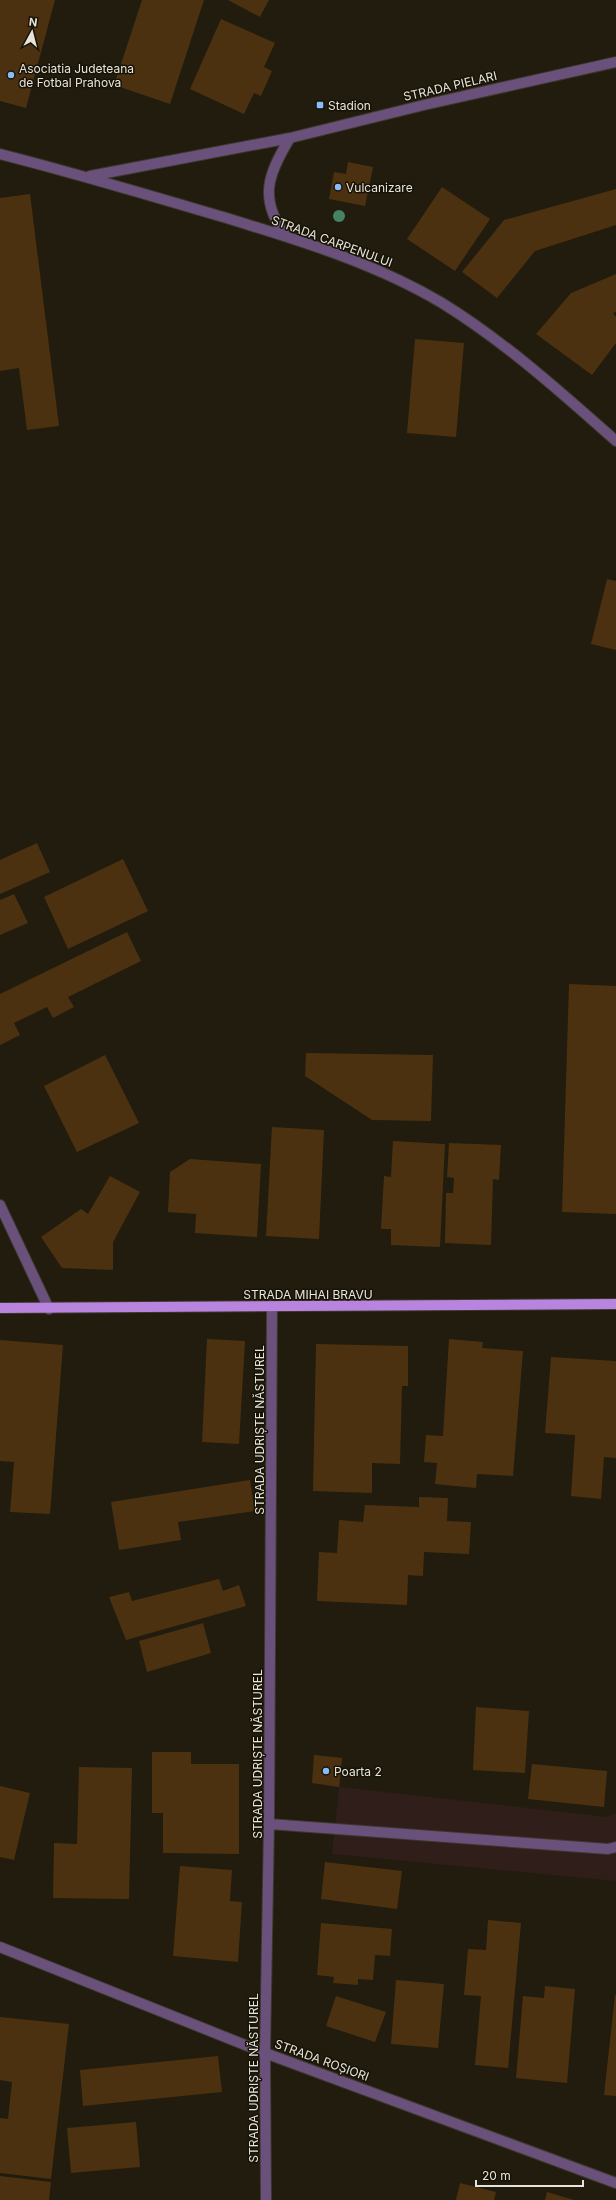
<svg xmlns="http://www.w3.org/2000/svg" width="616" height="2200" font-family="Inter,sans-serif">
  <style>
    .medical { fill: #301e1b }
    .building { fill: #4c3110 }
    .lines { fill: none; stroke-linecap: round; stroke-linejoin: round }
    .minor-casing { stroke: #3d382b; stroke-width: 12 }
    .major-casing { stroke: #3d382b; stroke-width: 12 }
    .minor { stroke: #69517b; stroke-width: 10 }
    .major { stroke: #b884de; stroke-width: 10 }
    .tree { fill: #448463 }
    .poi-dot { fill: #88bbfc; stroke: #171306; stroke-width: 1.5 }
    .labels { text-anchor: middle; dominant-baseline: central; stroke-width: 3; stroke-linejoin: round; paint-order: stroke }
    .poi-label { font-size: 12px; fill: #e7e4db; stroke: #171306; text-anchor: start }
    .street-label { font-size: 12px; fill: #e7e4db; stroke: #171306 }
  </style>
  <rect width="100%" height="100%" fill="#211c0e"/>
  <path class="medical" d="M 314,1755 L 342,1758 L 340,1787 L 608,1817 L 616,1813 L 616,1881 L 332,1854 L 339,1787 L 312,1783 Z"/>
  <path class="building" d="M 0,0 L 55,0 L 26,108 L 0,101 Z
    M 142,0 L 204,0 L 170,104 L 114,85 Z
    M 228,0 L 269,0 L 260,17 Z
    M 221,19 L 275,43 L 264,67 L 272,71 L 261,96 L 254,93 L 244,114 L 190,89 Z
    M 348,162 L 373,167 L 365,206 L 329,199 L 334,172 L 346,174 Z
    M 442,187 L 490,219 L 455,271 L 407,239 Z
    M 616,189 L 616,225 L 535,251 L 497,298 L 462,272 L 504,220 Z
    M 30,194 L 59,426 L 27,430 L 19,368 L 0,371 L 0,198 Z
    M 616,274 L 616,312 L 613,313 L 616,317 L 616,343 L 592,375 L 536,334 L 571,293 Z
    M 415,339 L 464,343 L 456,437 L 407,433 Z
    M 607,579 L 616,581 L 616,650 L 591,644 Z
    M 37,843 L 50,872 L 0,894 L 0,860 Z
    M 123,859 L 148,911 L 68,949 L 44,897 Z
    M 14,894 L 28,923 L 0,935 L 0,900 Z
    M 127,932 L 141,961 L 68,997 L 74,1007 L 53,1018 L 47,1007 L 14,1023 L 20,1035 L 0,1045 L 0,994 Z
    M 569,984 L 616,986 L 616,1214 L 562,1212 Z
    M 306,1053 L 433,1055 L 431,1121 L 372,1120 L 305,1076 Z
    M 105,1055 L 139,1123 L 77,1152 L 44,1086 Z
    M 272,1127 L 324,1130 L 319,1239 L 266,1236 Z
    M 393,1141 L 445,1144 L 440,1247 L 391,1245 L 391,1229 L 381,1229 L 384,1176 L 391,1177 Z
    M 449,1143 L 501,1145 L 499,1180 L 493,1179 L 491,1245 L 445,1243 L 446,1193 L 453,1193 L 454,1178 L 447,1177 Z
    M 190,1159 L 261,1164 L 257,1237 L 195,1233 L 196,1214 L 168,1212 L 170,1172 Z
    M 110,1176 L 140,1192 L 113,1242 L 113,1270 L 62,1268 L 41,1237 L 81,1209 L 88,1214 Z
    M 207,1339 L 245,1341 L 239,1444 L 202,1442 Z
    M 449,1339 L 483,1342 L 482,1348 L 523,1351 L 513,1476 L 477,1474 L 476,1488 L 435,1484 L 437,1463 L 424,1462 L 426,1435 L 443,1436 Z
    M 0,1340 L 63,1345 L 50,1514 L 10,1512 L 14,1462 L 0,1461 Z
    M 316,1344 L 408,1346 L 408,1386 L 402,1386 L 400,1464 L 372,1463 L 372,1493 L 313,1491 Z
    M 551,1357 L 616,1361 L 616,1458 L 604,1457 L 601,1499 L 571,1496 L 575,1435 L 545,1433 Z
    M 250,1480 L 255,1511 L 178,1522 L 181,1540 L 119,1550 L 111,1502 Z
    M 419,1497 L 448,1498 L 447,1521 L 471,1522 L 469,1554 L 424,1552 L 423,1576 L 408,1575 L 407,1605 L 317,1601 L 319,1552 L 337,1553 L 339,1520 L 363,1522 L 365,1505 L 419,1507 Z
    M 219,1579 L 223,1591 L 239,1585 L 246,1606 L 126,1640 L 109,1597 L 129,1592 L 132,1601 Z
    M 203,1623 L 211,1653 L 147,1672 L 139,1641 Z
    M 476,1707 L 529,1711 L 525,1773 L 473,1770 Z
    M 152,1752 L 191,1752 L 191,1764 L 239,1764 L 239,1854 L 163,1853 L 163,1813 L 152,1813 Z
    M 314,1755 L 342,1758 L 339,1787 L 312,1783 Z
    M 532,1764 L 607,1771 L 604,1807 L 528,1799 Z
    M 79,1767 L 132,1768 L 129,1899 L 53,1898 L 54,1843 L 77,1844 Z
    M 0,1786 L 30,1793 L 14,1860 L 0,1857 Z
    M 325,1862 L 402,1871 L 397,1909 L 321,1899 Z
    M 180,1866 L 232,1870 L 230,1901 L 242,1902 L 238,1962 L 173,1956 Z
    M 488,1920 L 521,1923 L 508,2068 L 475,2065 L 481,1996 L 464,1995 L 468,1949 L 486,1950 Z
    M 321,1923 L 392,1929 L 390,1956 L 375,1955 L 373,1980 L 358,1979 L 358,1985 L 333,1983 L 334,1977 L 317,1975 Z
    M 396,1980 L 444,1984 L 438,2048 L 391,2044 Z
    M 545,1986 L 575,1989 L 567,2083 L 516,2078 L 523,1996 L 544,1998 Z
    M 615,1995 L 616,1995 L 616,2096 L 604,2095 Z
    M 336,1996 L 386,2012 L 375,2042 L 326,2026 Z
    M 0,2017 L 69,2024 L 51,2179 L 0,2173 L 0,2118 L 8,2119 L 12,2082 L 0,2080 Z
    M 218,2056 L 222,2092 L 83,2106 L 80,2070 Z
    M 136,2122 L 140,2167 L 71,2173 L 67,2128 Z
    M 0,2176 L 51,2182 L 49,2200 L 0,2200 Z
    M 460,2183 L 496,2192 L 494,2200 L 456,2200 Z
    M 547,2192 L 574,2200 L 545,2200 Z"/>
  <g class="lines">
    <defs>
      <path id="minor" d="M 0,154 C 75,173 149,195 223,217 C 298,240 375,263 442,303 C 505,342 561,392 616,441
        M 90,176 L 290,138 L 424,105 L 616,62
        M 286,236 C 258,199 268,174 290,138
        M 0,1205 L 49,1309
        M 269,1824 L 608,1849 L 616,1847
        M 0,1947 L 265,2053 L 616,2183
        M 266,2200 L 265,2053 L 269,1824 L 272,1307"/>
      <path id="major" d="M 0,1308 L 616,1304"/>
    </defs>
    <use href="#minor" class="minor-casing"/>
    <use href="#major" class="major-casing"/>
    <use href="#minor" class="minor"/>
    <use href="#major" class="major"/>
  </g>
  <circle class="tree" cx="339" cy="216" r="6"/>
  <g class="poi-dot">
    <circle cx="11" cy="75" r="4"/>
    <rect x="316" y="101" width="8" height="8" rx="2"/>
    <circle cx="338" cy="187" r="4"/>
    <circle cx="326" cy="1771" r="4"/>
  </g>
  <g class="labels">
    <g class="poi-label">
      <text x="19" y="68">Asociatia Judeteana<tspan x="19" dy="14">de Fotbal Prahova</tspan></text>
      <text x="328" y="105">Stadion</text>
      <text x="346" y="187">Vulcanizare</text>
      <text x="334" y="1771">Poarta 2</text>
    </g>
    <g class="street-label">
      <text transform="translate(450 86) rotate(-13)">STRADA PIELARI</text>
      <text transform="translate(332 241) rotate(20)">STRADA CARPENULUI</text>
      <text x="308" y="1294">STRADA MIHAI BRAVU</text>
      <text transform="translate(259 1430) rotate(-90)">STRADA UDRIȘTE NĂSTUREL</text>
      <text transform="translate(257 1754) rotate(-90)">STRADA UDRIȘTE NĂSTUREL</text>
      <text transform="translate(322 2060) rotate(20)">STRADA ROȘIORI</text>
      <text transform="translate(253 2078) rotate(-90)">STRADA UDRIȘTE NĂSTUREL</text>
    </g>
  </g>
  <g transform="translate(32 32) rotate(7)" stroke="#171306" stroke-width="3" paint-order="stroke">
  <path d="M0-3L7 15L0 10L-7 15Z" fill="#e7e4db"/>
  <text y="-6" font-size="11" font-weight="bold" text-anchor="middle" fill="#e7e4db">N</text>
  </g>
  <path d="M476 2180v6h107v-6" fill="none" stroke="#e7e4db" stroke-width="2"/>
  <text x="482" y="2180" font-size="12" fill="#e7e4db" stroke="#171306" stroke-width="3" paint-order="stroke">20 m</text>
</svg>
